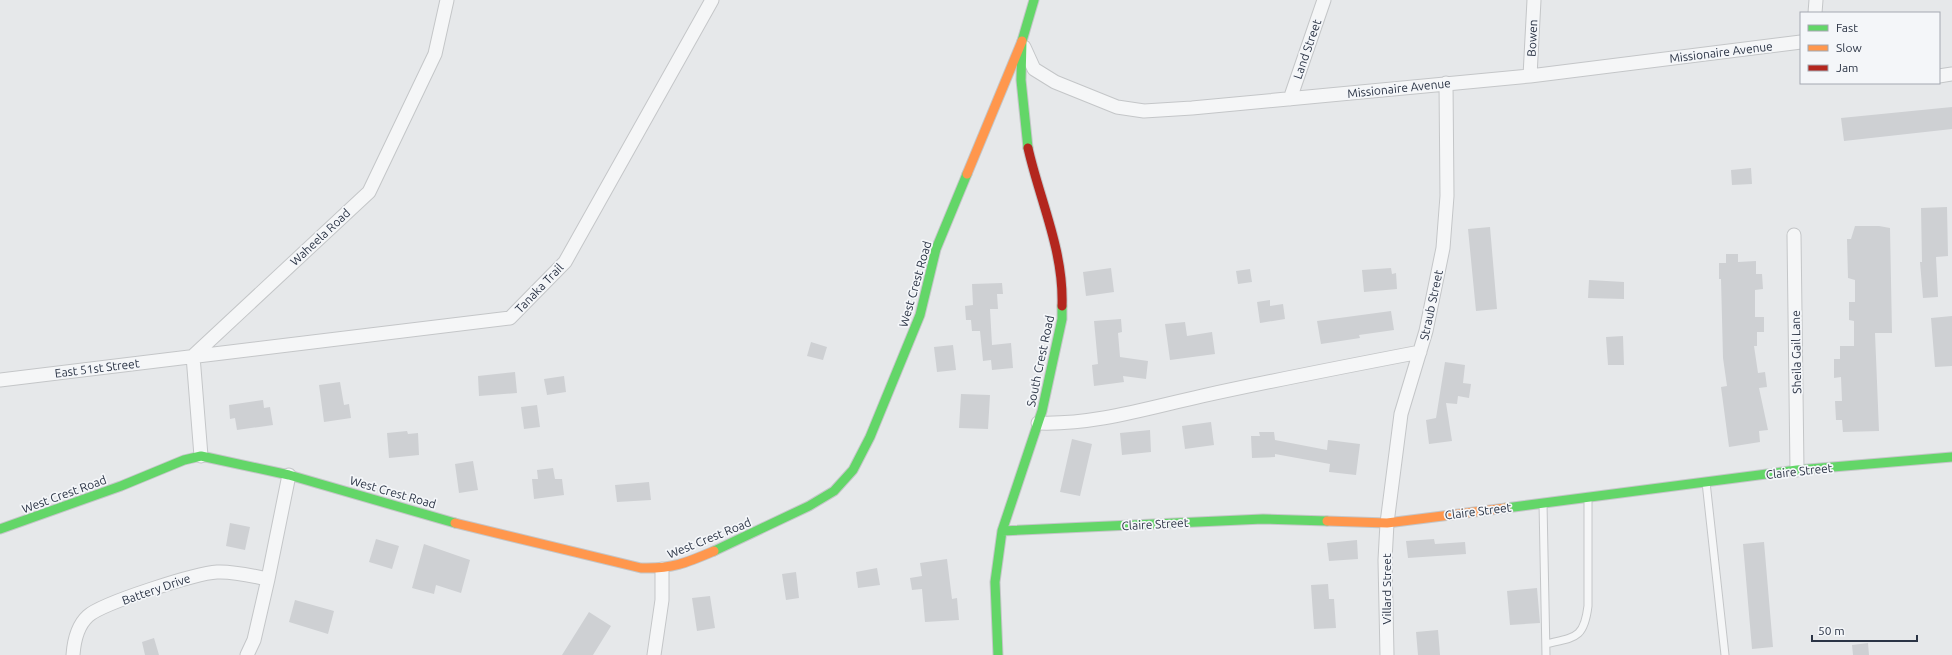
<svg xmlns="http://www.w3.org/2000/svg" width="1952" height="655" font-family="Ubuntu,sans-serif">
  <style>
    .building { fill: #ced0d3 }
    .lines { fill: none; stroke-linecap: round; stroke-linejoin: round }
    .lane-casing { stroke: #c4c6c8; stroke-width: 9 }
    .street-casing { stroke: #c4c6c8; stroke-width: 15 }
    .fast-casing { stroke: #c4c6c8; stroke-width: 11 }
    .slow-casing { stroke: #c4c6c8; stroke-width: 11 }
    .jam-casing { stroke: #c4c6c8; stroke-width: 11 }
    .lane { stroke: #f5f6f7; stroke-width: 7 }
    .street { stroke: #f5f6f7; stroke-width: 13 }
    .fast { stroke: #63d668; stroke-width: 9 }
    .slow { stroke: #ff974d; stroke-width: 9 }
    .jam { stroke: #b3261e; stroke-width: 9 }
    .labels { text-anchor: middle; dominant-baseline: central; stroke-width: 3.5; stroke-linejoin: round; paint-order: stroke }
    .street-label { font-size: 12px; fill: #2b3445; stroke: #f4f6f9 }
  </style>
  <rect width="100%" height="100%" fill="#e6e8ea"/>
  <path class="building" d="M 1952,107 L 1952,129 L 1844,141 L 1841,118 Z
    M 1751,168 L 1752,184 L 1732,185 L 1731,170 Z
    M 1947,207 L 1948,256 L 1936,257 L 1938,297 L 1923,298 L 1920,262 L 1922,262 L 1921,208 Z
    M 1855,226 L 1879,226 L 1890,228 L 1892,333 L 1875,333 L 1879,431 L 1843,432 L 1842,420 L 1836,420 L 1835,401 L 1842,401 L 1841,377 L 1834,378 L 1834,359 L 1840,359 L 1840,346 L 1854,346 L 1854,321 L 1849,320 L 1849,302 L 1855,302 L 1855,280 L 1848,278 L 1847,239 L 1851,239 Z
    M 1490,227 L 1497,309 L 1476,311 L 1468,229 Z
    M 1726,254 L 1738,254 L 1738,262 L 1756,261 L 1756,274 L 1762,274 L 1763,289 L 1755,290 L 1755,317 L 1764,317 L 1764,332 L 1757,332 L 1757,346 L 1754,346 L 1758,373 L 1765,372 L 1767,387 L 1759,388 L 1768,430 L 1759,431 L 1760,442 L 1729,447 L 1721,387 L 1727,386 L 1723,358 L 1721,279 L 1719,279 L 1719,263 L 1726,263 Z
    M 1111,268 L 1114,292 L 1086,296 L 1083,272 Z
    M 1391,268 L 1392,274 L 1396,273 L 1397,289 L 1364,292 L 1362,270 Z
    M 1250,269 L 1252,282 L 1238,284 L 1236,271 Z
    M 1589,280 L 1624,282 L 1624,299 L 1588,298 Z
    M 1002,283 L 1003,294 L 997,294 L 998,309 L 990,309 L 992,345 L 1011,343 L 1013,368 L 992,370 L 991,360 L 983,361 L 980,331 L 972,331 L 971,320 L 966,320 L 965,306 L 973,305 L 972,284 Z
    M 1270,300 L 1270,306 L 1283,304 L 1285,319 L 1260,323 L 1257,302 Z
    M 1391,311 L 1394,330 L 1359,335 L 1360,338 L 1321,344 L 1317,321 Z
    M 1952,316 L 1952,366 L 1935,367 L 1931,318 Z
    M 1121,319 L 1122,332 L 1118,333 L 1120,357 L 1148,361 L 1146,379 L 1123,376 L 1124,382 L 1094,386 L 1092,365 L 1098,364 L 1094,321 Z
    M 1185,322 L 1187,336 L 1212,332 L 1215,354 L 1170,360 L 1165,324 Z
    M 1623,336 L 1624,365 L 1608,365 L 1606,337 Z
    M 811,342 L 827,347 L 823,360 L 807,356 Z
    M 953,345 L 956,370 L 937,372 L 934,347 Z
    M 1445,362 L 1465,365 L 1463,383 L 1471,384 L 1469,398 L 1458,396 L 1457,404 L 1446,403 L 1452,441 L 1429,444 L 1426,420 L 1436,418 Z
    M 515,372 L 517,393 L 479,396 L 478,376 Z
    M 564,376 L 566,392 L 547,395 L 544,379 Z
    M 340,382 L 344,405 L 349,404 L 351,418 L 324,422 L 319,385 Z
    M 961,394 L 990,395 L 988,429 L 959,428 Z
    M 263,400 L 264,408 L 270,407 L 273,425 L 237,430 L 235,418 L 230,419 L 229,405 Z
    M 537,405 L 540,427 L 524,429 L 521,407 Z
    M 1211,422 L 1214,445 L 1185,449 L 1182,426 Z
    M 1150,430 L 1151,452 L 1122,455 L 1120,433 Z
    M 407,431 L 408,434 L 418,433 L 419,455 L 389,458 L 387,433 Z
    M 1259,432 L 1274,432 L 1275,440 L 1327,450 L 1328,440 L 1360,444 L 1356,475 L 1329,472 L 1330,464 L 1275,454 L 1275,457 L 1252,458 L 1251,436 L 1260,436 Z
    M 1072,439 L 1092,444 L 1080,496 L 1060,492 Z
    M 473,461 L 478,490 L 459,493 L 455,464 Z
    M 553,468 L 555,479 L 562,479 L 564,495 L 534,499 L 532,479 L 538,479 L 537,470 Z
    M 649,482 L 651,500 L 617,502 L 615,485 Z
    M 230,523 L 250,527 L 245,550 L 226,546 Z
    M 376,539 L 399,546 L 392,569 L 369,562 Z
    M 1434,539 L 1435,544 L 1465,542 L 1466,554 L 1408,558 L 1406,541 Z
    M 1357,540 L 1358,559 L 1329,561 L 1327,543 Z
    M 1764,542 L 1773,647 L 1752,649 L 1743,544 Z
    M 424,544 L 470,560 L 461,593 L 436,585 L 434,594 L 412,588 Z
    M 947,559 L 952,599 L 957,598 L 959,620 L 925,622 L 922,589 L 912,590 L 910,578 L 922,576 L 920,563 Z
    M 877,568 L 880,585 L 858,588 L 856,572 Z
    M 796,572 L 799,598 L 786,600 L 782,574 Z
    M 1328,584 L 1329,599 L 1334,599 L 1336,628 L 1314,629 L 1311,585 Z
    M 1537,588 L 1540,623 L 1510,625 L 1507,591 Z
    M 710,596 L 715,628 L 697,631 L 692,598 Z
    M 295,600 L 334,611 L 328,634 L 289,622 Z
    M 589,612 L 611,626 L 593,655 L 562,655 Z
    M 1438,630 L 1440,655 L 1418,655 L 1416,632 Z
    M 154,638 L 159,655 L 145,655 L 142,642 Z
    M 1868,643 L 1869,655 L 1853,655 L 1852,645 Z"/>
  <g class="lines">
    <defs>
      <path id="lane" d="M 1706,482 L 1725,655
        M 1543,503 L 1546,655
        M 1546,644 C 1575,637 1584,639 1588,606 L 1588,497"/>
      <path id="street" d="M 1815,13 L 1816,0
        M 1024,47 L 1034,69 L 1055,82 L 1117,107 L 1144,111 L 1192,108 L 1530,76 L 1801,42
        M 1530,76 L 1534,0
        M 1939,76 L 1952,74
        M 1290,99 L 1324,0
        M 1794,235 L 1797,470
        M 193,356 L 369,192 L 435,54 L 447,0
        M 193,356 L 201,456
        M 0,380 L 510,318 L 565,262 L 712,0
        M 1038,423 C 1094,425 1148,408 1202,396 C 1275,380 1347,366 1420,352
        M 268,579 L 289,475
        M 73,655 C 74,641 77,626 88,616 C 102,603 197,573 217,572 C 234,571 252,576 268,579 L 254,640 L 247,655
        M 654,655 L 662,600 L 662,569
        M 1387,655 L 1385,560 L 1387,523 L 1401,414 L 1426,331 L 1443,248 L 1447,196 L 1446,83"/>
      <path id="fast" d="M 1028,148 L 1021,80 L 1022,41 L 1034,0
        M 1506,508 L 1797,470 L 1952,457
        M 0,529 L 121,486 L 184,460 L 201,456 L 289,475 L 455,523
        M 1002,531 L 1263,519 L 1327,521
        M 714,551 L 809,506 L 834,491 L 853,470 L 870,437 L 920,315 L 936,249 L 967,174
        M 998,655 L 995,582 L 1002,531 L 1042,411 L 1062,319 L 1062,306"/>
      <path id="slow" d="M 967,174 L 1022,41
        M 1327,521 L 1387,523 L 1506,508
        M 455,523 L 641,568 C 672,569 686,563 714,551"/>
      <path id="jam" d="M 1028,148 C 1040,201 1064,251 1062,306"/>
    </defs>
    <use href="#lane" class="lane-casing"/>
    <use href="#street" class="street-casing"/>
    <use href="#fast" class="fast-casing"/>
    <use href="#slow" class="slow-casing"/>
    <use href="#jam" class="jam-casing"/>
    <use href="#lane" class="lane"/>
    <use href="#street" class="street"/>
    <use href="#fast" class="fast"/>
    <use href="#slow" class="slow"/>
    <use href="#jam" class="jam"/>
  </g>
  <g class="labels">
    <g class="street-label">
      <text transform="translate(1532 38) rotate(-87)">Bowen</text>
      <text transform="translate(1307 49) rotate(-71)">Land Street</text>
      <text transform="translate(1721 52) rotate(-7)">Missionaire Avenue</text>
      <text transform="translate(1399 88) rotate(-6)">Missionaire Avenue</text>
      <text transform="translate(320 237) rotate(-43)">Waheela Road</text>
      <text transform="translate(915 284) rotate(-74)">West Crest Road</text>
      <text transform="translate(539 288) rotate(-46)">Tanaka Trail</text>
      <text transform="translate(1431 305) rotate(-78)">Straub Street</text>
      <text transform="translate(1796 352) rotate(-91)">Sheila Gail Lane</text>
      <text transform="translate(1040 361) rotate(-78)">South Crest Road</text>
      <text transform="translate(97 368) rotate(-7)">East 51st Street</text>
      <text transform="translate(1799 471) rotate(-6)">Claire Street</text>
      <text transform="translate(393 492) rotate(16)">West Crest Road</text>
      <text transform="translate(64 494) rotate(-20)">West Crest Road</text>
      <text transform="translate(1478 511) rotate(-7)">Claire Street</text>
      <text transform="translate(1155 524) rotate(-3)">Claire Street</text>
      <text transform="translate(709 538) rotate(-22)">West Crest Road</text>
      <text transform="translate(156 589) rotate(-19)">Battery Drive</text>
      <text transform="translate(1386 589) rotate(-90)">Villard Street</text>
    </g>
  </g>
  <rect x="1800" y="12" width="140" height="72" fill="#f4f6f9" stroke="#a4a8b1"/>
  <rect x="1808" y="25" width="20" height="6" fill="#63d668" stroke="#a4a8b1"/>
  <text x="1836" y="32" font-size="12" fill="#2b3445">Fast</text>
  <rect x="1808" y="45" width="20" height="6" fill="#ff974d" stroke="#a4a8b1"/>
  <text x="1836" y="52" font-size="12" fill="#2b3445">Slow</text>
  <rect x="1808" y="65" width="20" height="6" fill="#b3261e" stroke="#a4a8b1"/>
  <text x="1836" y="72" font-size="12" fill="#2b3445">Jam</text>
  <path d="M1812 635v6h105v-6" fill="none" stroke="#2b3445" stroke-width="2"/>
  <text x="1818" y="635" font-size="12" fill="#2b3445" stroke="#f4f6f9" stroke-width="3" paint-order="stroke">50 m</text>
</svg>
